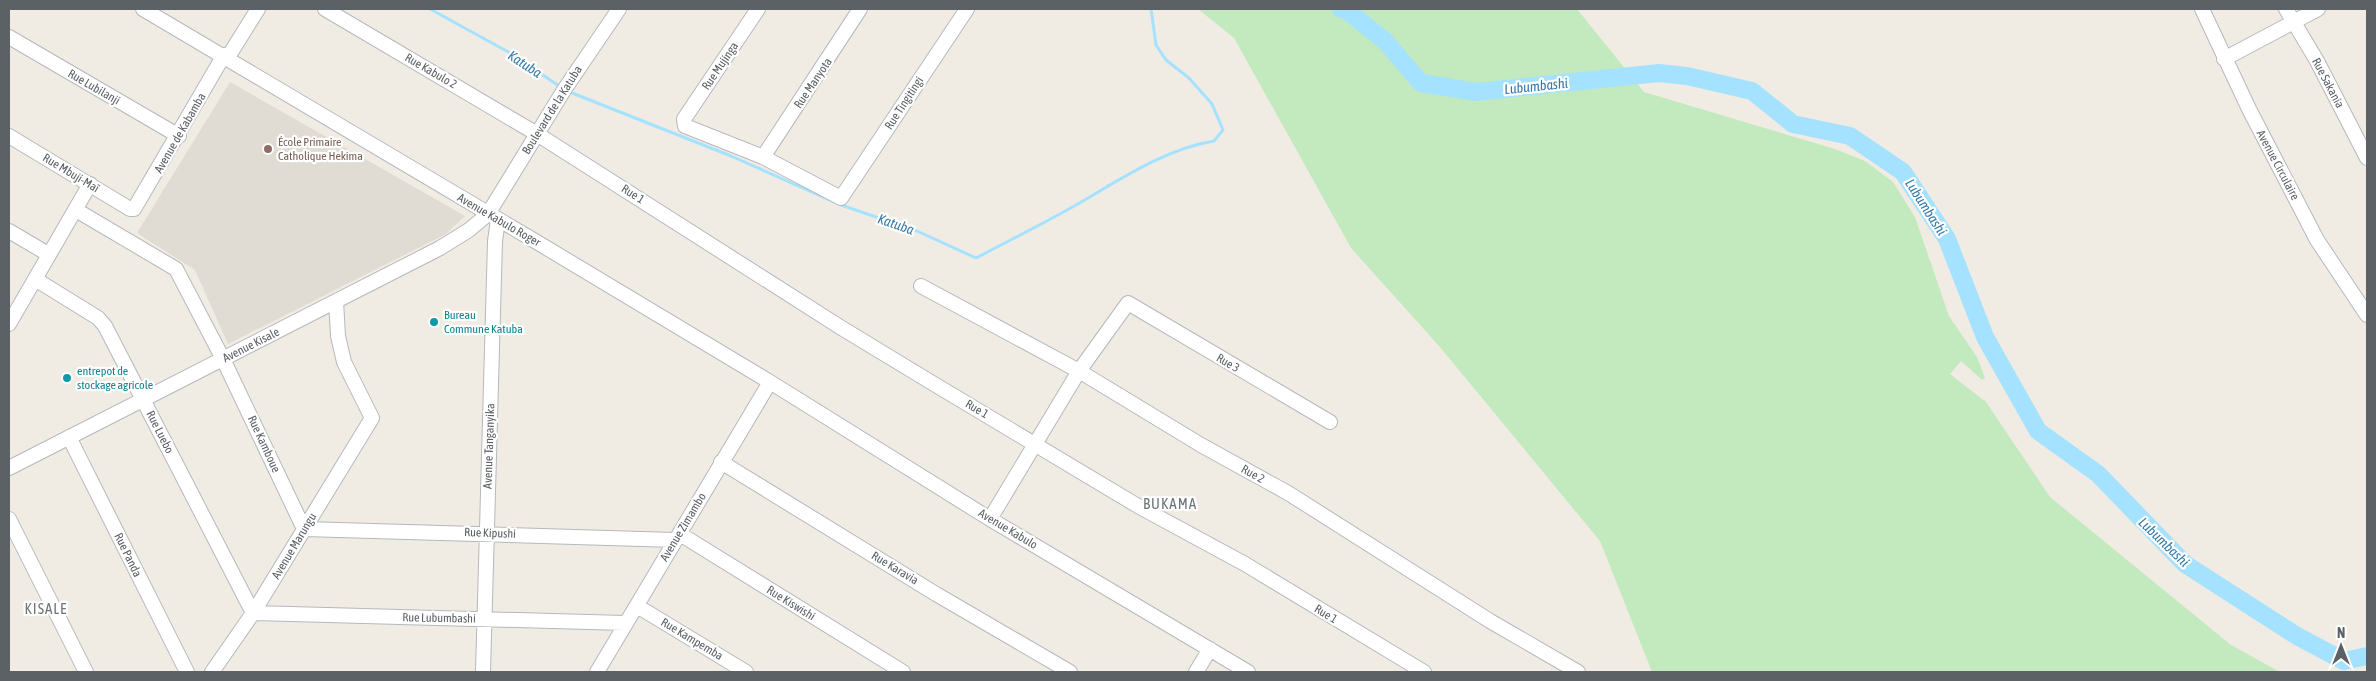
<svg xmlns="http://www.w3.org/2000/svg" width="2376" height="681" font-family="'Asap Condensed',sans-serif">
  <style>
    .education { fill: #e0dbd3 }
    .green { fill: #c3eabe }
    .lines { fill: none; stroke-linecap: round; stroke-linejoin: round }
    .stream { stroke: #a5e2ff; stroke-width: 3 }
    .river { stroke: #a5e2ff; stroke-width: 18 }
    .minor-casing { stroke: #b5b8bc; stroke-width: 16 }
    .minor { stroke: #fff; stroke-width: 14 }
    .education-dot { fill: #8d6e63; stroke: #fff; stroke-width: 2 }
    .culture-dot { fill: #0f9aa8; stroke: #fff; stroke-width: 2 }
    .labels { text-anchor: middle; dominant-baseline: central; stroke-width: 4.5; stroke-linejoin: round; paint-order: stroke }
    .street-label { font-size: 12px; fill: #5c6166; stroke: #fff }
    .education-label { font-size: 12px; fill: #785e54; stroke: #fff; text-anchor: start }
    .culture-label { font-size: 12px; fill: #0d838f; stroke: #fff; text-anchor: start }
    .water-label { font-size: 14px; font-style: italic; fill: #337aa9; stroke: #fff }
    .quarter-label { font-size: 15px; letter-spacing: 1px; fill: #6d7478; stroke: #fff }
  </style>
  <rect width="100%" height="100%" fill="#f0ece4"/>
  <path class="education" d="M 230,82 L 465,216 L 446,234 L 228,344 L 195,270 L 137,233 Z"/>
  <path class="green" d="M 1198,9 L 1577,9 L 1644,92 L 1835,149 L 1865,161 L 1893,182 L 1915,217 L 1949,316 L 1977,357 L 1985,378 L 1982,380 L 1961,361 L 1950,374 L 1986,402 L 2050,497 L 2231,645 L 2280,672 L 1652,672 L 1600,541 L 1439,346 L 1351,248 L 1234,38 Z"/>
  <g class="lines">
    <path class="stream" d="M 430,9 L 512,54 L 562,88
      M 567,91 L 731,156 L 841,205 L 917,231 L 976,258 C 1006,242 1037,227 1067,210 C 1114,184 1160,150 1214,141 L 1223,130 L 1212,104 L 1189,78 L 1166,60 L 1156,45 L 1151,9"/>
    <path class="river" d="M 1341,9 L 1345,9 L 1385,41 L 1421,83 L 1476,92 L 1659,73 L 1687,76 L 1752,91 L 1793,124 L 1850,136 L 1903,172 L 1947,239 L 1985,337 L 2038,431 L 2098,474 L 2185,564 L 2297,636 L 2344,661 L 2367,656"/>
    <defs>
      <path id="minor" d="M 143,9 L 535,241 L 770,382 L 990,519 L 1248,672
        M 325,9 L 537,134 L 840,327 L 929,381 L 1138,506 L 1245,564 L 1424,672
        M 758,9 L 684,119 L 685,126 L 763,157 L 841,198 L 967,9
        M 2202,9 L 2249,109 L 2317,240 L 2367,315
        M 2286,9 L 2317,61 L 2367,158
        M 9,37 L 179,136
        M 228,57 L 258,9
        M 2224,59 L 2318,9
        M 9,136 L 130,209 L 134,209 L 224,55
        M 763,157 L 860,9
        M 76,210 L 176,269 L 223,359 L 304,529 L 675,540
        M 9,231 L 48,254
        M 35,279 L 98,318 L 105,326 L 253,613 L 625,623
        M 921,286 L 1079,371 L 1201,445 L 1288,493 L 1490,621 L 1578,672
        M 9,324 L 90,184
        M 69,437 L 187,672
        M 721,462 L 936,594 L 1070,672
        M 9,468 L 440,248 L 469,230 L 488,214 L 564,90 L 619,9
        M 9,519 L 86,672
        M 990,519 L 1079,371 L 1128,303 L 1330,422
        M 680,534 L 903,672
        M 637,606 L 746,672
        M 212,672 L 253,613 L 372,418 L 344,362 L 338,336 L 336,301
        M 483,672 L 495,241 L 498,220
        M 597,672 L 770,382
        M 1196,672 L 1210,649"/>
    </defs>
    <use href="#minor" class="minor-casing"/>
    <use href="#minor" class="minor"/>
  </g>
  <circle class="education-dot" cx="268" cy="149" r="5"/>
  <g class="culture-dot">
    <circle cx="434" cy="322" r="5"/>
    <circle cx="67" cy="378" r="5"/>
  </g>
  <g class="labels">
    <g class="street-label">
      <text transform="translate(720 66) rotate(-56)">Rue Mujinga</text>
      <text transform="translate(431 71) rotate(30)">Rue Kabulo 2</text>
      <text transform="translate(813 83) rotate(-56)">Rue Manyota</text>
      <text transform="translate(2328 83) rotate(62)">Rue Sakania</text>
      <text transform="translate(94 87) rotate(30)">Rue Lubilanji</text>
      <text transform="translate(904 103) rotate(-57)">Rue Tingitingi</text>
      <text transform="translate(552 110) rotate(-58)">Boulevard de la Katuba</text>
      <text transform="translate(180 133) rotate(-60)">Avenue de Kabamba</text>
      <text transform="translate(2278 165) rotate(62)">Avenue Circulaire</text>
      <text transform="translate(71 173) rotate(31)">Rue Mbuji-Maï</text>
      <text transform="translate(633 194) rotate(33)">Rue 1</text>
      <text transform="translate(499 220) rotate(30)">Avenue Kabulo Roger</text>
      <text transform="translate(251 345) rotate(-27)">Avenue Kisale</text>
      <text transform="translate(1228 363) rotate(30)">Rue 3</text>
      <text transform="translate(977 409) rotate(30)">Rue 1</text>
      <text transform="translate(160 432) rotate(63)">Rue Luebo</text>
      <text transform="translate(264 444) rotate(65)">Rue Kamboue</text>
      <text transform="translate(489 446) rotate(-88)">Avenue Tanganyika</text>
      <text transform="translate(1253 474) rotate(29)">Rue 2</text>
      <text transform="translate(683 527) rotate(-59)">Avenue Zimambo</text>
      <text transform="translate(1008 529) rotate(31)">Avenue Kabulo</text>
      <text transform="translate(490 533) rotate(2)">Rue Kipushi</text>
      <text transform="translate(294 546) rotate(-59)">Avenue Marungu</text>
      <text transform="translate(128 555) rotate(64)">Rue Panda</text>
      <text transform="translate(895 568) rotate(31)">Rue Karavia</text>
      <text transform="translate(791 603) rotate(32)">Rue Kiswishi</text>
      <text transform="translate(1326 614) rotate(31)">Rue 1</text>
      <text transform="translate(439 618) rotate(1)">Rue Lubumbashi</text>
      <text transform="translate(692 639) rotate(31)">Rue Kampemba</text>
    </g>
    <g class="education-label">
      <text x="278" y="142">École Primaire<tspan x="278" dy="14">Catholique Hekima</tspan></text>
    </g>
    <g class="culture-label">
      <text x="444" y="315">Bureau<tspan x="444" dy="14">Commune Katuba</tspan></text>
      <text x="77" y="371">entrepot de<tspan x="77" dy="14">stockage agricole</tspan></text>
    </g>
    <g class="water-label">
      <text transform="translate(525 64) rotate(33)">Katuba</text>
      <text transform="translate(1536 86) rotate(-6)">Lubumbashi</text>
      <text transform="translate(1926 207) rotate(57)">Lubumbashi</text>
      <text transform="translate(896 224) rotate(19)">Katuba</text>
      <text transform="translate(2164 542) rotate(44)">Lubumbashi</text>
    </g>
    <g class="quarter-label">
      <text x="1170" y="503">BUKAMA</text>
      <text x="46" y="608">KISALE</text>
    </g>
  </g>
  <rect width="2376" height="681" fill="none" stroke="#5c6166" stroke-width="20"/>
  <g transform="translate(2341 646)" stroke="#ffffff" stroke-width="4" paint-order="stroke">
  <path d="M0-4L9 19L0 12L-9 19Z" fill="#5c6166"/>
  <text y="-8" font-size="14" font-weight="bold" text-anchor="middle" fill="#5c6166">N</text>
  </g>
</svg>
